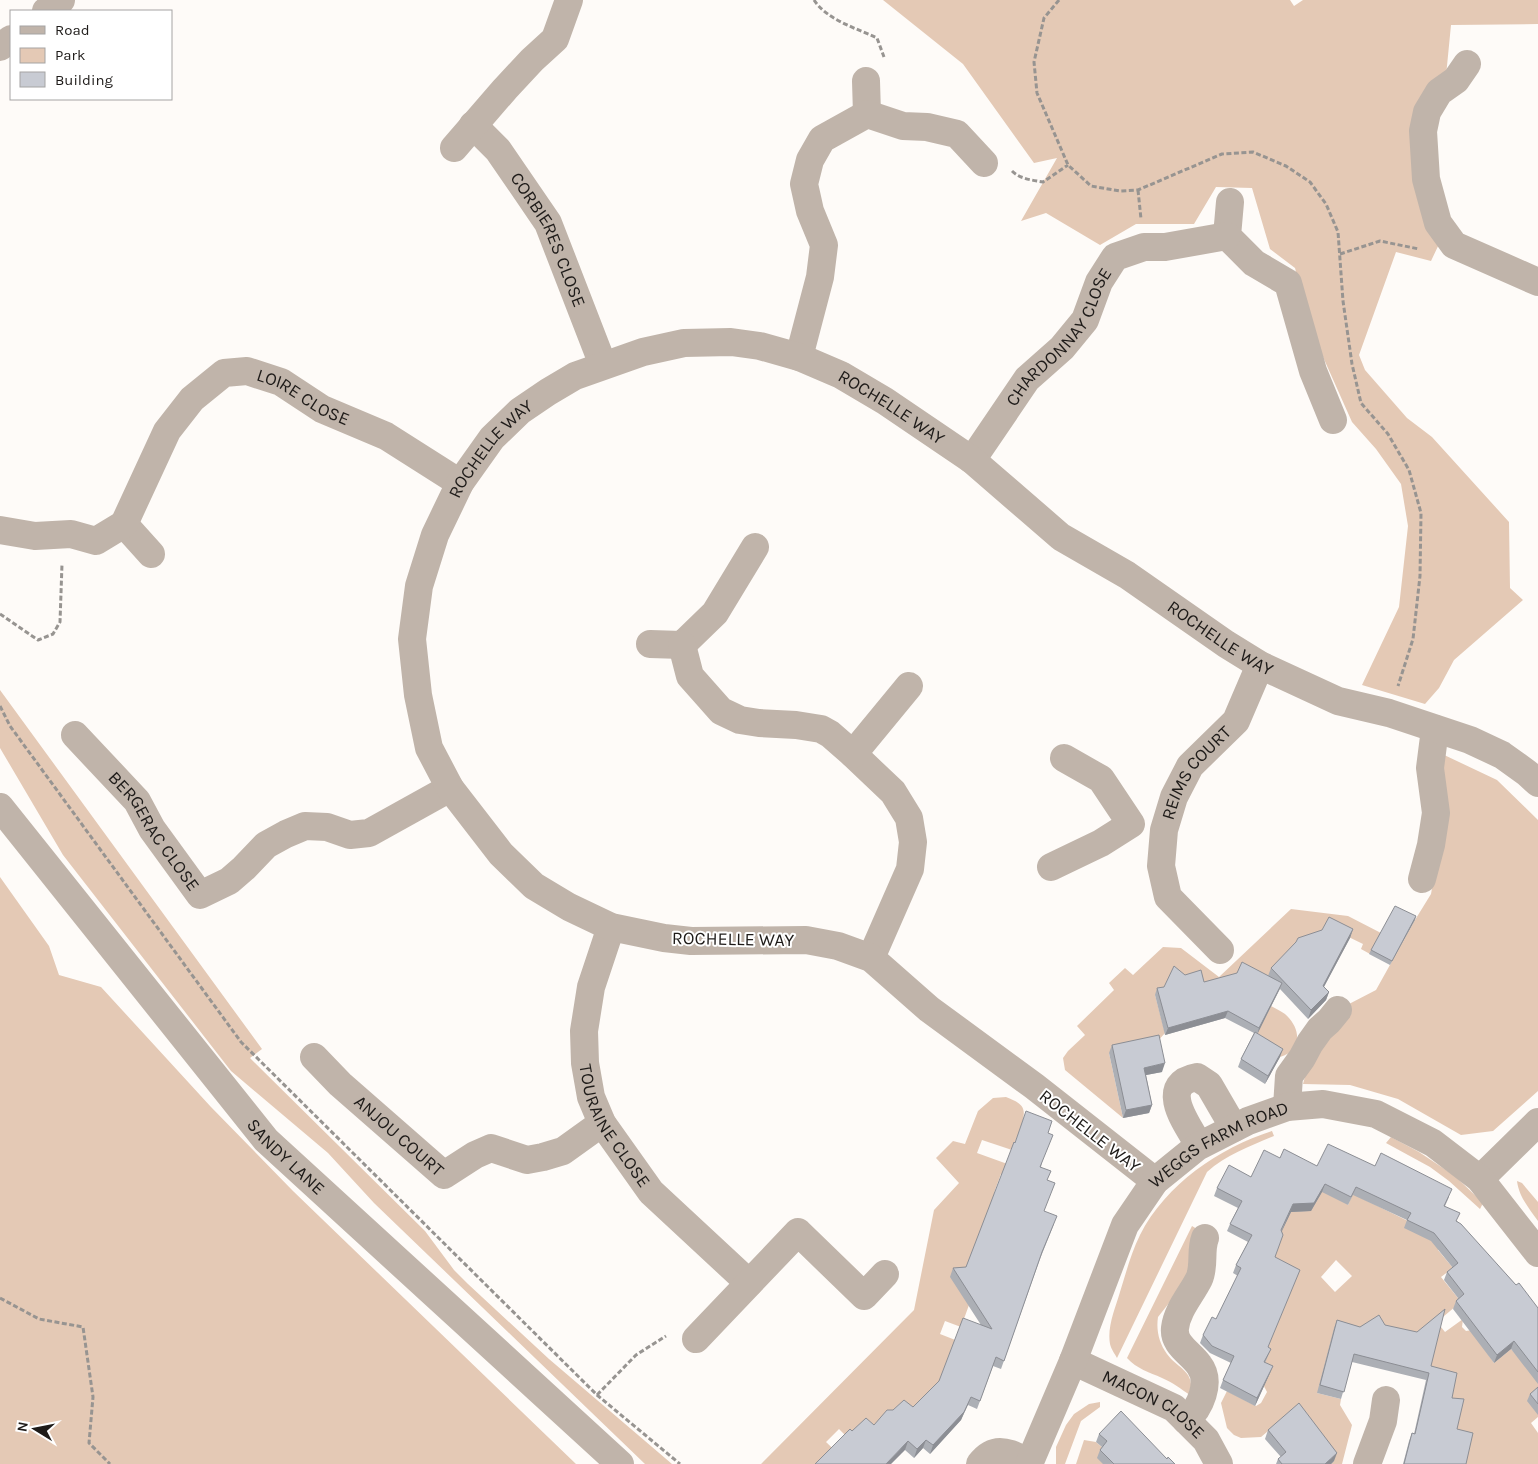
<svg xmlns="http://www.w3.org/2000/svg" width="1538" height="1464" font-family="Karla,sans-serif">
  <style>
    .green { fill: #e4c9b5; fill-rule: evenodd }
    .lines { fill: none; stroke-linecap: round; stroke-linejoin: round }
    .path { stroke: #979491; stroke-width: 3; stroke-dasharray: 5 2.5; stroke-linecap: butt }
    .minor { stroke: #c0b4aa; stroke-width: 28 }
    .wall { fill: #acafb5 }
    .shaded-wall { fill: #8c8e94 }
    .building { fill: #c8cbd3; stroke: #8c8e94 }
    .labels { text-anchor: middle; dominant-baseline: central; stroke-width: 4; stroke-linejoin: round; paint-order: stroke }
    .street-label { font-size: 18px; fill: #1e1b19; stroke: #fff }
  </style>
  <rect width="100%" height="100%" fill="#fefbf8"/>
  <path class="green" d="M 883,0 L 1290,0 L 1294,6 L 1303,0 L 1538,0 L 1538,24 L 1451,25 L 1446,76 L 1425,90 L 1440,242 L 1431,261 L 1396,252 L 1359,355 L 1365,370 L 1407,418 L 1432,437 L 1509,522 L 1510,588 L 1523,600 L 1454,660 L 1439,688 L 1425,704 L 1362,685 L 1399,607 L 1408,526 L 1401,484 L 1376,449 L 1352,422 L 1311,330 L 1295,268 L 1270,249 L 1252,188 L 1216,187 L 1194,224 L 1136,224 L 1100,245 L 1046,213 L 1021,221 L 1057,158 L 1034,163 L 963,64 Z
    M 0,690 L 262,1049 L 250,1058 L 425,1231 L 454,1270 L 468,1284 L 549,1359 L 672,1464 L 645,1464 L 374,1203 L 328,1153 L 231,1071 L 63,855 L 0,748 Z
    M 1440,753 L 1497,780 L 1538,820 L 1538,1091 L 1493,1131 L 1461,1135 L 1398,1099 L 1350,1085 L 1303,1084 L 1307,1069 L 1349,1004 L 1376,990 L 1415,920 L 1431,894 L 1445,814 Z
    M 0,877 L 49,946 L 59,975 L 101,987 L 211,1107 L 293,1191 L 576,1464 L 0,1464 Z
    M 1291,909 L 1348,916 L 1381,933 L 1370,954 L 1361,949 L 1363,944 L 1326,926 L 1313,950 L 1291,953 L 1227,1018 L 1168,993 L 1155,995 L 1165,1033 L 1156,1043 L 1109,1053 L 1123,1118 L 1065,1070 L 1063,1058 L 1068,1051 L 1085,1035 L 1077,1026 L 1114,990 L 1109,983 L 1125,968 L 1133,975 L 1163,947 L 1181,948 L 1219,977 Z
    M 1271,1006 C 1276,1009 1281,1011 1285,1014 C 1301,1028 1303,1050 1280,1057 L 1252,1041 L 1257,1034 Z
    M 1006,1097 C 1024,1104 1027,1108 1021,1127 C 1018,1135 1015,1142 1012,1150 L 982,1140 L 977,1153 L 1013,1166 L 1010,1177 L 1001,1174 L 995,1190 L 973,1294 L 961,1327 L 945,1321 L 940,1334 L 963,1343 L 929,1408 L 880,1422 L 849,1439 L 839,1429 L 826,1442 L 849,1464 L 761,1464 L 914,1310 L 934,1210 L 959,1183 L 936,1158 L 953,1141 L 965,1144 L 978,1111 L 993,1098 Z
    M 1272,1131 L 1274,1136 C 1251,1146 1226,1155 1207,1172 L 1117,1358 C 1115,1354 1111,1349 1110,1344 C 1107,1327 1115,1309 1120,1292 C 1126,1273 1131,1253 1140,1235 C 1166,1184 1219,1148 1272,1131 Z
    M 1391,1137 L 1419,1152 L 1455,1176 L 1483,1203 L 1480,1209 L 1449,1181 L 1430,1167 L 1386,1143 Z
    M 1311,1172 L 1348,1205 L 1353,1194 L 1408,1221 L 1442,1246 L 1438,1250 L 1453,1268 L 1441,1277 L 1462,1303 L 1456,1306 L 1437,1322 L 1445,1332 L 1463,1319 L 1462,1327 L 1466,1331 L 1472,1330 L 1494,1363 L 1511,1349 L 1538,1379 L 1538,1417 L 1531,1423 L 1538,1433 L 1538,1464 L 1462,1464 L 1445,1434 L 1428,1374 L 1383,1334 L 1317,1393 L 1341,1399 L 1340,1405 L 1352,1425 L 1342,1464 L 1331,1464 L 1334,1461 L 1294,1409 L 1261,1437 L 1241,1438 L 1234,1435 L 1227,1428 L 1221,1403 L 1227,1391 L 1256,1406 L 1261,1403 L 1267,1392 L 1242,1344 L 1274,1220 ZM 1336,1260 L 1352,1276 L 1335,1292 L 1321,1277 Z
    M 1517,1181 L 1522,1183 L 1538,1202 L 1538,1221 C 1529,1208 1519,1197 1517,1181 Z
    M 1192,1226 L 1197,1229 L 1191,1269 L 1184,1284 L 1158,1317 C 1156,1330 1159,1343 1167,1354 C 1178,1369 1196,1371 1190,1395 C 1181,1389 1172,1382 1162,1378 C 1149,1372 1137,1369 1127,1358 Z
    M 1100,1402 L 1100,1407 L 1081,1421 L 1065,1464 L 1056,1464 L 1056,1447 L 1066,1425 L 1074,1414 L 1089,1404 Z
    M 1084,1440 L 1096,1442 L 1104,1449 L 1103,1464 L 1076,1464 Z"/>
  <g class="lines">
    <path class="path" d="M 814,0 C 827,20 856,28 877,38 L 884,57
      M 1059,0 L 1044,18 L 1034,62 L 1037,93 L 1068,165 L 1091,186 L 1120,191 L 1138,190 L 1222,154 L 1253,152 L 1286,166 L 1310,182 L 1326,204 L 1338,232 L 1343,301 L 1352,364 L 1361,403 L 1388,434 L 1409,470 L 1421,513 L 1420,576 L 1413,639 L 1398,686
      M 1012,171 C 1020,179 1032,180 1043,182 L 1068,165
      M 1138,190 L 1141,219
      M 1340,254 L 1380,241 L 1419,249
      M 0,614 L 38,640 L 53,634 L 60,622 L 62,564
      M 0,706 L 10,726 L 241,1042 L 597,1395 L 680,1464
      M 0,1298 L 39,1319 L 83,1327 L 93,1397 L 89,1443 L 110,1464
      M 597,1395 L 636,1355 L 666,1336"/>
    <g class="minor">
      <path d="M 46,11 L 61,0"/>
      <path d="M 0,47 L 11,39"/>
      <path d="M 1467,64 L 1456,80 L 1439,92 L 1427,112 L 1423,131 L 1426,179 L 1438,223 L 1454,245 L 1538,282"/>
      <path d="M 866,81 L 867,114"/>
      <path id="s1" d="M 473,125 L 498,150 L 548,223 L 603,365"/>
      <path d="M 454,148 L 505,89 L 532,60 L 555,39 L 569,0"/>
      <path d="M 1230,202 L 1227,236 L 1254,263 L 1288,283 L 1313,371 L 1333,420"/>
      <path d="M 799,357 L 820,277 L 824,245 L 810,211 L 804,184 L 810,160 L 822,139 L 867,114 L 903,126 L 927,127 L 957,134 L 984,163"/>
      <path id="s2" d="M 972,460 L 1027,379 L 1062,348 L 1085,320 L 1099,282 L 1115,257 L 1144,247 L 1165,247 L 1227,236"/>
      <path d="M 124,524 L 151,554"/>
      <path id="s3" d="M 0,530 L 35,536 L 71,534 L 96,541 L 124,524 L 167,431 L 192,399 L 224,373 L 247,371 L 281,382 L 322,409 L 386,436 L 460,483"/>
      <path d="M 650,644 L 682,645 L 715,613 L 755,547"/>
      <path d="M 682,645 L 690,676 L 721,711 L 740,720 L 759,723 L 796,725 L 821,729 L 830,734 L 853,754 L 893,792 L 909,818 L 913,842 L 910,869 L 871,958"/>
      <path id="s4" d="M 75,735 L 137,801 L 152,829 L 200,895 L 229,881 L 244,868 L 266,845 L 286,834 L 305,826 L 327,827 L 350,835 L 369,833 L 450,788"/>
      <path d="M 853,754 L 909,686"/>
      <path id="s5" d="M 0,807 L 266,1140 L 620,1464"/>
      <path d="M 1051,867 L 1101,843 L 1131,824 L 1101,779 L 1064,758"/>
      <path d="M 1422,879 L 1431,845 L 1436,813 L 1430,768 L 1435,729"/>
      <path id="s6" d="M 611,927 L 591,987 L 584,1031 L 585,1063 L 591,1097 L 602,1123 L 651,1192 L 749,1283"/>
      <path id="s7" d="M 1220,950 L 1168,897 L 1161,866 L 1164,830 L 1174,797 L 1190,766 L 1236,721 L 1260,665"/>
      <path id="s8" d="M 314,1057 L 340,1084 L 444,1175 L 475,1155 L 491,1148 L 527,1160 L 543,1157 L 563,1151 L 602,1123"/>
      <path d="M 1287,1107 L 1289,1076 L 1302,1058 L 1310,1043 L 1320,1029 L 1329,1021 L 1338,1010"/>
      <path d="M 1199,1145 C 1188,1126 1156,1084 1197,1077 L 1209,1085 L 1234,1128"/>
      <path d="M 1480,1179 L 1538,1122"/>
      <path id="s9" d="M 1155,1181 L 1034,1086 L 929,1009 L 871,958 L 838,946 L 806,940 L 691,941 L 664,938 L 611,927 L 569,907 L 534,886 L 501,854 L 450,788 L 429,748 L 418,695 L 412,639 L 419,586 L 435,535 L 460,483 L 492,438 L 520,411 L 548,392 L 575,376 L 643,352 L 684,343 L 731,342 L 760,346 L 799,357 L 841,375 L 885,401 L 972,460 L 1061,537 L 1127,575 L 1226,644 L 1260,665 L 1338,701 L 1389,713 L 1470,740 L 1502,755 L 1527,773 L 1538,783"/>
      <path d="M 696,1339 L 798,1232 L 864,1296 L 885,1274"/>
      <path id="s10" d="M 1073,1361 L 1174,1408 L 1206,1440 L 1219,1464"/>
      <path d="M 1186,1420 C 1200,1409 1212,1382 1199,1365 C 1191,1353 1173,1345 1175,1328 C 1177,1310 1191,1295 1199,1279 C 1205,1266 1200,1251 1205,1238"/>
      <path d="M 980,1464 C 996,1443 1010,1454 1030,1462"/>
      <path id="s11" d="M 1029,1464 L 1073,1361 L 1125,1225 L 1155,1181 L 1197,1147 L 1248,1121 L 1287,1107 L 1323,1104 L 1376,1114 L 1433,1143 L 1480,1179 L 1538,1253"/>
      <path d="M 1367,1464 L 1383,1421 L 1386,1400"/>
    </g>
  </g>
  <path class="wall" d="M 1416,916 L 1390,965 L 1369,954 L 1371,950 Z
    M 1353,929 L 1350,938 L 1324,987 L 1329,992 L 1326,1000 L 1308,1019 L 1280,989 L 1257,1034 L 1280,1057 L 1265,1084 L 1238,1067 L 1241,1059 L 1254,1033 L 1225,1018 L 1165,1035 L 1155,995 L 1157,988 L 1164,987 L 1185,975 L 1204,982 L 1268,976 L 1271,968 Z
    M 1112,1045 L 1162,1072 L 1146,1075 L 1152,1105 L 1149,1113 L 1123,1118 L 1109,1053 Z
    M 1048,1133 L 1041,1167 L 1047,1180 L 1044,1211 L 1054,1224 L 1040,1259 L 1001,1369 L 993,1366 L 977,1409 L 968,1405 L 961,1420 L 930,1454 L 923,1448 L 914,1458 L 905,1450 L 852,1431 L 874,1425 L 893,1410 L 913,1407 L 939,1381 L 981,1325 L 950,1277 L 953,1268 L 966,1267 L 1015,1143 Z
    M 1280,1158 L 1317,1166 L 1375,1166 L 1449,1197 L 1445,1206 L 1457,1221 L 1516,1285 L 1538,1308 L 1538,1384 L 1511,1349 L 1494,1363 L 1453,1309 L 1456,1301 L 1458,1298 L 1444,1280 L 1447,1272 L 1453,1268 L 1431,1241 L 1404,1228 L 1407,1220 L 1353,1195 L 1348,1205 L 1322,1192 L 1311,1211 L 1291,1212 L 1282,1231 L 1275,1257 L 1268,1347 L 1271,1349 L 1265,1363 L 1273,1366 L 1270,1373 L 1255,1406 L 1220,1388 L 1223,1380 L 1231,1363 L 1210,1353 L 1200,1343 L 1203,1335 L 1216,1319 L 1238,1276 L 1233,1273 L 1236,1265 L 1248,1242 L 1227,1231 L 1230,1224 L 1238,1208 L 1214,1196 L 1217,1188 L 1251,1177 Z
    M 1337,1320 L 1360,1327 L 1385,1325 L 1431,1366 L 1452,1398 L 1457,1429 L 1466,1464 L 1403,1464 L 1409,1441 L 1412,1433 L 1414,1434 L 1426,1380 L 1352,1362 L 1341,1399 L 1317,1393 L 1334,1328 Z
    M 1538,1387 L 1538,1415 L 1527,1401 L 1530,1394 Z
    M 1268,1430 L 1334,1461 L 1331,1464 L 1276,1464 L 1278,1459 L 1281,1457 L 1265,1439 Z
    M 1099,1434 L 1167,1459 L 1175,1464 L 1103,1464 L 1097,1458 L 1100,1450 L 1102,1447 L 1096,1442 Z"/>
  <path class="shaded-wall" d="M 1416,916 L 1415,920 L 1390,965 L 1392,961 Z
    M 1353,929 L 1350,938 L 1320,994 L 1323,986 Z
    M 1282,983 L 1279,990 L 1257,1035 L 1259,1028 Z
    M 1329,992 L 1326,1000 L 1308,1019 L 1311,1010 Z
    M 1228,1011 L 1225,1018 L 1165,1035 L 1168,1028 Z
    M 1283,1049 L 1280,1057 L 1265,1084 L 1268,1076 Z
    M 1165,1063 L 1162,1072 L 1141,1076 L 1144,1068 Z
    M 1152,1105 L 1149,1113 L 1123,1118 L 1126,1110 Z
    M 1325,1184 L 1322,1192 L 1311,1211 L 1291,1212 L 1279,1237 L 1293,1204 Z
    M 1514,1341 L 1511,1349 L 1494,1363 L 1497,1355 Z
    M 1273,1366 L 1270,1373 L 1255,1406 L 1257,1398 Z
    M 971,1397 L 961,1420 L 930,1454 L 933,1445 Z
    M 926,1440 L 923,1448 L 914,1458 L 917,1449 Z
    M 908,1441 L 905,1450 L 891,1464 L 886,1464 Z
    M 1337,1453 L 1334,1461 L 1331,1464 L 1325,1464 Z"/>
  <path class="building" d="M 1395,906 L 1416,916 L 1392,961 L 1371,950 Z
    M 1329,917 L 1353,929 L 1323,986 L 1329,992 L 1311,1010 L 1271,968 L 1296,942 L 1298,938 L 1322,930 Z
    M 1242,962 L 1282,983 L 1259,1028 L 1228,1011 L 1168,1028 L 1157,988 L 1164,987 L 1174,966 L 1185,975 L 1201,970 L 1204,982 L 1237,973 Z
    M 1255,1032 L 1283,1049 L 1268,1076 L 1241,1059 Z
    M 1159,1035 L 1165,1063 L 1144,1068 L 1152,1105 L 1126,1110 L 1112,1045 Z
    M 1026,1111 L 1052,1121 L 1048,1133 L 1053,1135 L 1040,1167 L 1051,1171 L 1047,1180 L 1055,1183 L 1044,1211 L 1057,1216 L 1042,1252 L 1004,1361 L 996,1357 L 980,1401 L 971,1397 L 964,1412 L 933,1445 L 926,1440 L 917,1449 L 908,1441 L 886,1464 L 815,1464 L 850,1429 L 852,1431 L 866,1418 L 874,1425 L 887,1410 L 893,1410 L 904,1400 L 913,1407 L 939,1381 L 963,1318 L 992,1329 L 953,1268 L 966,1267 L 1014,1142 L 1015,1143 Z
    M 1328,1144 L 1375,1166 L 1381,1153 L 1452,1189 L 1444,1206 L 1460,1213 L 1456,1221 L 1461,1224 L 1516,1285 L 1519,1283 L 1538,1308 L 1538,1372 L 1514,1341 L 1497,1355 L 1456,1301 L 1464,1294 L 1447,1272 L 1458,1263 L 1434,1233 L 1407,1220 L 1411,1213 L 1356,1187 L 1351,1197 L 1325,1184 L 1314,1203 L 1293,1204 L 1281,1230 L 1283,1235 L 1275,1257 L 1300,1270 L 1268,1347 L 1271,1349 L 1264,1362 L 1273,1366 L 1257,1398 L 1223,1380 L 1234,1356 L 1212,1346 L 1203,1335 L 1212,1317 L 1216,1319 L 1241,1268 L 1236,1265 L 1252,1235 L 1230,1224 L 1242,1201 L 1217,1188 L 1229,1165 L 1251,1177 L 1264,1150 L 1280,1158 L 1284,1149 L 1317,1166 Z
    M 1445,1309 L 1431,1366 L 1457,1373 L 1452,1398 L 1464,1399 L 1457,1429 L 1473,1433 L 1466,1464 L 1404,1464 L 1412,1433 L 1415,1434 L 1429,1373 L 1354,1354 L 1344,1392 L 1320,1385 L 1337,1320 L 1360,1327 L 1379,1315 L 1385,1325 L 1417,1332 Z
    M 1538,1387 L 1538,1404 L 1530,1394 Z
    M 1299,1403 L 1337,1453 L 1325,1464 L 1282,1464 L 1278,1459 L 1286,1452 L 1268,1430 Z
    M 1121,1411 L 1167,1459 L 1168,1457 L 1175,1464 L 1114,1464 L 1100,1450 L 1107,1441 L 1099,1434 Z"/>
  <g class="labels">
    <g class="street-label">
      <text stroke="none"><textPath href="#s1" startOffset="139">CORBIERES CLOSE</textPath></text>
      <text stroke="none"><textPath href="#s2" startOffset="152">CHARDONNAY CLOSE</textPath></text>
      <text stroke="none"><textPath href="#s3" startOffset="400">LOIRE CLOSE</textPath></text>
      <text stroke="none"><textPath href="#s9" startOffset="1658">ROCHELLE WAY</textPath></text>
      <text stroke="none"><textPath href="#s9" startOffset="1208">ROCHELLE WAY</textPath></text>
      <text stroke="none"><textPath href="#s9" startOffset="2061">ROCHELLE WAY</textPath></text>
      <text stroke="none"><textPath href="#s7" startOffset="209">REIMS COURT</textPath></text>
      <text stroke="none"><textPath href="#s4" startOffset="125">BERGERAC CLOSE</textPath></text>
      <text transform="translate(733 939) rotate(1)">ROCHELLE WAY</text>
      <text stroke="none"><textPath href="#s6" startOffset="210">TOURAINE CLOSE</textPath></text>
      <text transform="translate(1090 1131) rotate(38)">ROCHELLE WAY</text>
      <text stroke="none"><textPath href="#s8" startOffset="116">ANJOU COURT</textPath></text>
      <text stroke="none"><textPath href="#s11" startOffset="385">WEGGS FARM ROAD</textPath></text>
      <text stroke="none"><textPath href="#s5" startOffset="452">SANDY LANE</textPath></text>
      <text stroke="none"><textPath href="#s10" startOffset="92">MACON CLOSE</textPath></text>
    </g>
  </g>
  <rect x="10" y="10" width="162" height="90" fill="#ffffff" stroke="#a5a4a3"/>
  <rect x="20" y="26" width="25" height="8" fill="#c0b4aa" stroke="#a5a4a3"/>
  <text x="55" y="35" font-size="15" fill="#1e1b19">Road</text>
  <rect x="20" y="48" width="25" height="15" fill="#e4c9b5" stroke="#a5a4a3"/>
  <text x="55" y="60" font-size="15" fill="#1e1b19">Park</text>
  <rect x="20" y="72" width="25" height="15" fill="#c8cbd3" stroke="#a5a4a3"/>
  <text x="55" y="85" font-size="15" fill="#1e1b19">Building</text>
  <g transform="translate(35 1429) rotate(280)" stroke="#ffffff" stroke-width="4" paint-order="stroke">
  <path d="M0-4L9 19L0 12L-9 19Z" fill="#1e1b19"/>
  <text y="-8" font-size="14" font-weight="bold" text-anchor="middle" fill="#1e1b19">N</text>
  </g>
</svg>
